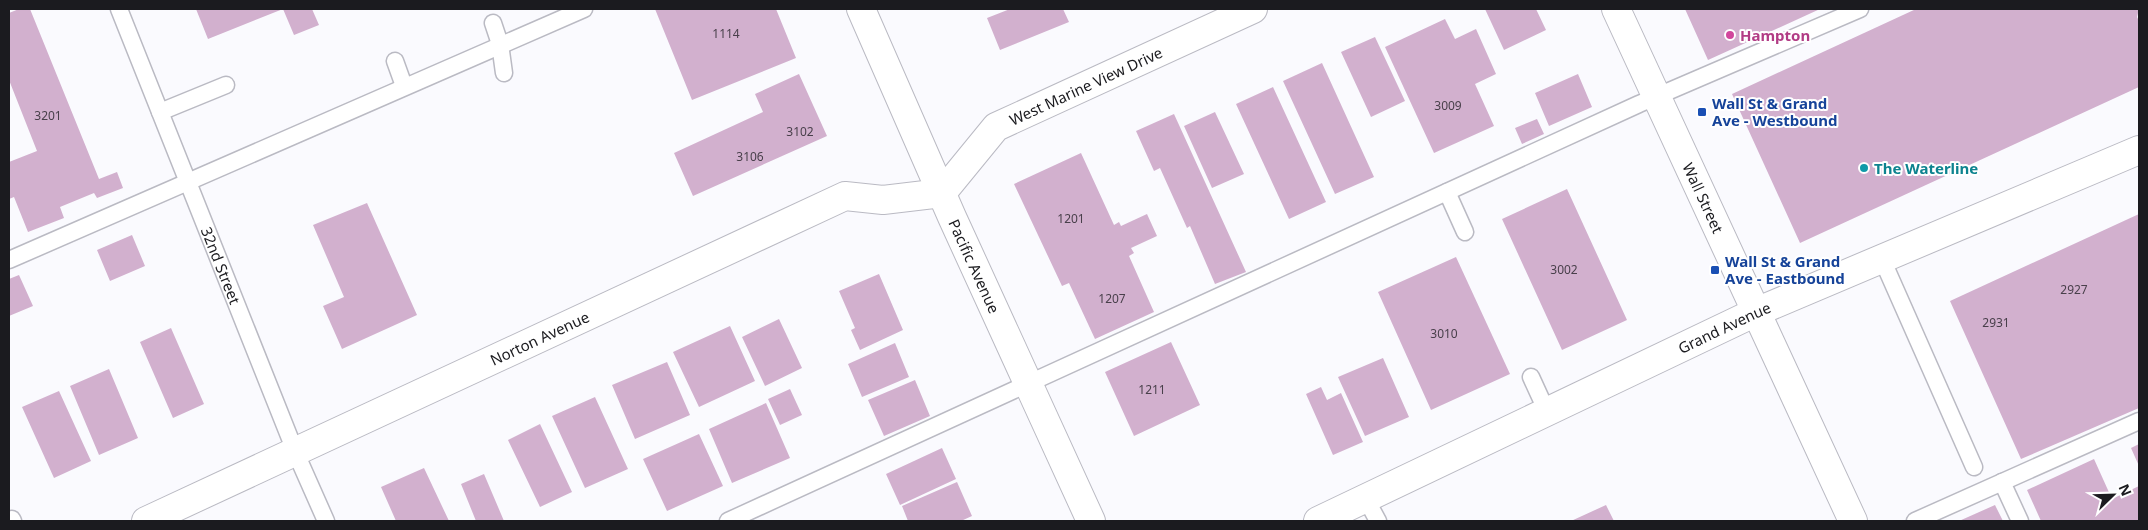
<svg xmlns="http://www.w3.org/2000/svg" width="2148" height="530" font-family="'Noto Sans',sans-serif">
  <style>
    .building { fill: #d2b0ce }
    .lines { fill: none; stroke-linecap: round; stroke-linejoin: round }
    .lane-casing { stroke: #babac3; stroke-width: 19 }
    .street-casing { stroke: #babac3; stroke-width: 30 }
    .secondary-casing { stroke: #babac3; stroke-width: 30 }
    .lane { stroke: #fff; stroke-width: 16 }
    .street { stroke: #fff; stroke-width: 28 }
    .secondary { stroke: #fff; stroke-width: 28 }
    .hotel-dot { fill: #d1479c; stroke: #fff; stroke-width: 2 }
    .transit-dot { fill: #1a4fb4; stroke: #fff; stroke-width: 2 }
    .culture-dot { fill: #0f9aa8; stroke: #fff; stroke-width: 2 }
    .labels { text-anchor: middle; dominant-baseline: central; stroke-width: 4; stroke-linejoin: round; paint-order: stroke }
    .number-label { font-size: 12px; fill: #49404b }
    .hotel-label { font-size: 15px; font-weight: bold; fill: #b23c85; stroke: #fff; text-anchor: start }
    .street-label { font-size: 15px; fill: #1b1b1f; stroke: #fff }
    .transit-label { font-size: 15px; font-weight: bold; fill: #164399; stroke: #fff; text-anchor: start }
    .culture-label { font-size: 15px; font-weight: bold; fill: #0d838f; stroke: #fff; text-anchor: start }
  </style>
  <rect width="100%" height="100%" fill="#fafafe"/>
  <path class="building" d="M 19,9 L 30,9 L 99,179 L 117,172 L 123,188 L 97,198 L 94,193 L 60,207 L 64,218 L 28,232 L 14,197 L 9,199 L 9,162 L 37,151 L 9,80 L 9,13 Z
    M 196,9 L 312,9 L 319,25 L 294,35 L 283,9 L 208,39 Z
    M 655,9 L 776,9 L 796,58 L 692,100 Z
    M 1010,9 L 1063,9 L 1069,22 L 1000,50 L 987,18 Z
    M 1485,9 L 1536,9 L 1546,30 L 1504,50 Z
    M 1685,9 L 1820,9 L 1708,60 Z
    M 1916,9 L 2139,9 L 2137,17 L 2139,21 L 2139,87 L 1800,243 L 1732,94 Z
    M 1445,19 L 1455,39 L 1476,29 L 1496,74 L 1475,84 L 1494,126 L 1434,153 L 1385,47 Z
    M 1375,37 L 1405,101 L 1371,117 L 1341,52 Z
    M 1322,63 L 1374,177 L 1335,194 L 1283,81 Z
    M 799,74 L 827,136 L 693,196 L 674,153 L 763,112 L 755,94 Z
    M 1578,74 L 1592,107 L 1549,126 L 1535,93 Z
    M 1273,87 L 1326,202 L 1289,219 L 1236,104 Z
    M 1215,112 L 1244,174 L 1212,188 L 1184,126 Z
    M 1174,114 L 1246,272 L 1215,284 L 1190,226 L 1187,228 L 1160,168 L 1154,171 L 1136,131 Z
    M 1537,119 L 1544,134 L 1522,144 L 1515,128 Z
    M 1081,153 L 1114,225 L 1119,222 L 1121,226 L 1147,214 L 1157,236 L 1131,248 L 1134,253 L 1129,256 L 1154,312 L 1095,339 L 1069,283 L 1062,286 L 1014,184 Z
    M 1567,189 L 1627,320 L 1562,350 L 1502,219 Z
    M 367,203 L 417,315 L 342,349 L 323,306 L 344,297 L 313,225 Z
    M 2139,214 L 2139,408 L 2021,459 L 1950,301 Z
    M 132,235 L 145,266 L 110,281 L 97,250 Z
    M 1456,257 L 1510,374 L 1431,410 L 1378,292 Z
    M 879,274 L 903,330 L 860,350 L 851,330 L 855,328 L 839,291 Z
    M 19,275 L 33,306 L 9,316 L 9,279 Z
    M 779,319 L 802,368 L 765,386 L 742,337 Z
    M 730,326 L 755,381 L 699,407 L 673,352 Z
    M 171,328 L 204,404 L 173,418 L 140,342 Z
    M 1171,342 L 1200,405 L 1134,436 L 1105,372 Z
    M 895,343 L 909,377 L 862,397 L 848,364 Z
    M 1383,358 L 1409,417 L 1365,436 L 1338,377 Z
    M 667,362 L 690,415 L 635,439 L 612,385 Z
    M 109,369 L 138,438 L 99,455 L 70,386 Z
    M 915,380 L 930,416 L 884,436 L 868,400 Z
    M 1321,387 L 1327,400 L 1341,393 L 1363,442 L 1333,455 L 1306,394 Z
    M 790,389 L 802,415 L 780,425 L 768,399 Z
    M 59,391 L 91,461 L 54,478 L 22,407 Z
    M 595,397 L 628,469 L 585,488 L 552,416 Z
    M 766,403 L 790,458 L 732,483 L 709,429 Z
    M 540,424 L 572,492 L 540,507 L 508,440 Z
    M 699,434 L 723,486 L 667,511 L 643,459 Z
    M 2139,444 L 2139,466 L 2131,448 Z
    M 942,448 L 956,479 L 900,505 L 886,474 Z
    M 2094,459 L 2112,499 L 2139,486 L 2139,521 L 2041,521 L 2027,490 Z
    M 424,468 L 449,521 L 396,521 L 381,487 Z
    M 484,474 L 504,521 L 476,521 L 461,484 Z
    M 957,482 L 972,516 L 961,521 L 908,521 L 902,506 Z
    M 1606,505 L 1614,521 L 1571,521 Z
    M 1995,505 L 2003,521 L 1959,521 Z"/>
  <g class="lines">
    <defs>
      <g id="lane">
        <path id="s1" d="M 119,9 L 295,451 L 326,521"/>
        <path d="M 493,23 L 500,44 L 504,73"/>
        <path d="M 395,61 L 404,86"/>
        <path d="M 160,112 L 226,85"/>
        <path d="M 1447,192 L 1465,232"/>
        <path d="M 1882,259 L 1974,467"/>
        <path d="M 9,260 L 584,9"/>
        <path d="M 1531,377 L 1547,412"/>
        <path d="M 2002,482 L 2020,521"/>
        <path d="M 1366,499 L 1378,521"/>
        <path d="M 12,519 L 13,521"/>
        <path d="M 728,521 L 1639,104 L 1860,9"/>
        <path d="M 1915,521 L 2139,421"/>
      </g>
      <g id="street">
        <path id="s2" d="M 146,521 L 845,196 L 883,200 L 942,193"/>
      </g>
      <g id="secondary">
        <path id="s3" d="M 861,9 L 952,217 L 1091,521"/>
        <path id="s4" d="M 1616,9 L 1853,521"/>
        <path id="s5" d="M 942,193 L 996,127 L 1253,9"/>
        <path id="s6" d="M 1318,521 L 1756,312 L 2139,150"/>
      </g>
    </defs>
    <use href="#lane" class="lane-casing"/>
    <use href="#street" class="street-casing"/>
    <use href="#secondary" class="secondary-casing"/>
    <use href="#lane" class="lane"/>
    <use href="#street" class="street"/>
    <use href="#secondary" class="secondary"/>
  </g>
  <circle class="hotel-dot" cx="1730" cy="35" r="5"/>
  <g class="transit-dot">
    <rect x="1697" y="107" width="10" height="10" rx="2.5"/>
    <rect x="1710" y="265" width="10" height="10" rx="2.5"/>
  </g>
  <circle class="culture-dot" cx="1864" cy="168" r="5"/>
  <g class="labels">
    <g class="number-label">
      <text x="726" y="33">1114</text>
      <text x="1448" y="105">3009</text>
      <text x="48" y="115">3201</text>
      <text x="800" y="131">3102</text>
      <text x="750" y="156">3106</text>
      <text x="1071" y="218">1201</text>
      <text x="1564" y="269">3002</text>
      <text x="2074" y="289">2927</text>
      <text x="1112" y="298">1207</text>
      <text x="1996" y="322">2931</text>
      <text x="1444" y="333">3010</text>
      <text x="1152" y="389">1211</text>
    </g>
    <g class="hotel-label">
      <text x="1740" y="35">Hampton</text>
    </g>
    <g class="street-label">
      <text stroke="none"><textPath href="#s5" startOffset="184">West Marine View Drive</textPath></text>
      <text stroke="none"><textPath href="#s4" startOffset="208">Wall Street</textPath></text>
      <text stroke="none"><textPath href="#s1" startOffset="276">32nd Street</textPath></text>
      <text stroke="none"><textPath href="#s3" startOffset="281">Pacific Avenue</textPath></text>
      <text stroke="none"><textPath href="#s6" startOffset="450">Grand Avenue</textPath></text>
      <text stroke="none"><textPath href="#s2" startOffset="434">Norton Avenue</textPath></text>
    </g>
    <g class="transit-label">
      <text x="1712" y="103">Wall St &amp; Grand<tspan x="1712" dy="17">Ave - Westbound</tspan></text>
      <text x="1725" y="261">Wall St &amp; Grand<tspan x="1725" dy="17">Ave - Eastbound</tspan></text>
    </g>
    <g class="culture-label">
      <text x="1874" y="168">The Waterline</text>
    </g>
  </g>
  <rect width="2148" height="530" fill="none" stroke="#1b1b1f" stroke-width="20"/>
  <g transform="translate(2113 495) rotate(67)" stroke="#ffffff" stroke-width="4" paint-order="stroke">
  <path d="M0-4L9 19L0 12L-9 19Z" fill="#1b1b1f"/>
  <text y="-8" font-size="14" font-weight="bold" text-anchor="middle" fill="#1b1b1f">N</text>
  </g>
</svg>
